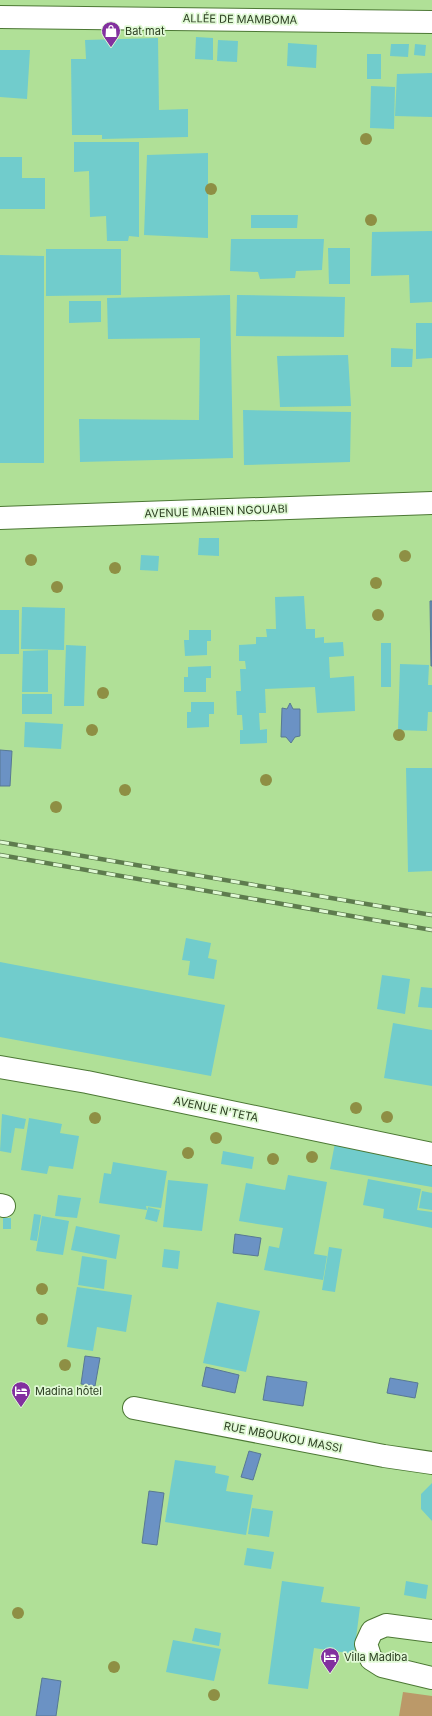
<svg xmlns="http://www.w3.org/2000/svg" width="432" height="1716" font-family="Inter,sans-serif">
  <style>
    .green { fill: #bb9969 }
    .water { fill: #6b92c4; stroke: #587993 }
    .building { fill: #71cccc }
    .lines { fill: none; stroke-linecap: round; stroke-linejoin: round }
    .minor-casing { stroke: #4c7834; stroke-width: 24 }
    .major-casing { stroke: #4c7834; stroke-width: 24 }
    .minor { stroke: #fff; stroke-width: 22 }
    .major { stroke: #fff; stroke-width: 22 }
    .rail-casing { stroke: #5e7c4e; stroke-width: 4.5 }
    .rail { stroke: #e0f9d5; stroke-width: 3; stroke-dasharray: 9; stroke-linecap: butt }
    .tree { fill: #8e8f44 }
    .labels { text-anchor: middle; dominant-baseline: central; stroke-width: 3.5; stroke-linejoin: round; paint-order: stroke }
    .street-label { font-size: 11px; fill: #2b3e21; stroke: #e0f9d5 }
    .poi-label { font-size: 11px; fill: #2b3e21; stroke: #e0f9d5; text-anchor: start }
  </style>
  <rect width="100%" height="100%" fill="#b0e097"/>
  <path class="green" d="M 403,1692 L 432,1696 L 432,1716 L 399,1716 Z"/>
  <path class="water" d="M 430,601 L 432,601 L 432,666 L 431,666 Z
    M 290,703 L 293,709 L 300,709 L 300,736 L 295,737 L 291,743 L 286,737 L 281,737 L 282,708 L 287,709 Z
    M 0,750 L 12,751 L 10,786 L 0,786 Z
    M 235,1234 L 261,1238 L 258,1256 L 233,1253 Z
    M 85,1356 L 100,1358 L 95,1386 L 81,1384 Z
    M 206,1367 L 239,1375 L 235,1393 L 202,1386 Z
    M 267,1376 L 307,1382 L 303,1406 L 263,1400 Z
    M 390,1378 L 418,1383 L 415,1398 L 387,1393 Z
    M 249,1451 L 261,1454 L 253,1480 L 241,1477 Z
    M 149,1491 L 164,1493 L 157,1545 L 142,1543 Z
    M 42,1678 L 61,1681 L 56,1716 L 36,1716 Z"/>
  <path class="building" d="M 196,37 L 213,38 L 213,60 L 195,59 Z
    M 158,38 L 159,110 L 188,109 L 188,137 L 102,139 L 102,135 L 72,135 L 71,59 L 86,59 L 85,40 Z
    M 218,40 L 238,41 L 237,62 L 217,61 Z
    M 288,43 L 317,45 L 316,68 L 287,66 Z
    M 391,44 L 409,44 L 408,57 L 390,56 Z
    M 415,44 L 426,45 L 425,56 L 414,55 Z
    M 0,50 L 30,50 L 27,99 L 0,97 Z
    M 367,54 L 381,54 L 381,79 L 367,79 Z
    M 432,73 L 432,117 L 395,116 L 397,74 Z
    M 371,86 L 395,87 L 394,129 L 370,128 Z
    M 74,142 L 139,142 L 139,237 L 129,236 L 128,241 L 107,241 L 106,216 L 90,217 L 89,171 L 74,172 Z
    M 208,153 L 208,238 L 144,235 L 147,155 Z
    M 0,157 L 22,157 L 22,178 L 45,178 L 45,209 L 0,209 Z
    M 251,215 L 298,215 L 297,228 L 251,228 Z
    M 432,231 L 432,302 L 410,303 L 409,275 L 371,276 L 372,232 Z
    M 231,239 L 324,239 L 322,270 L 296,271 L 295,278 L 260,279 L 258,272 L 230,271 Z
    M 328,248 L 350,248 L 350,284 L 329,284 Z
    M 46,249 L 121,249 L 121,295 L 46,296 Z
    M 0,255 L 44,256 L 44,463 L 0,463 Z
    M 230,295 L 233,458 L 80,462 L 79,419 L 199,420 L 200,338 L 108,339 L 107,298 Z
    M 237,295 L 345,297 L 344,337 L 236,336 Z
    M 69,301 L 101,301 L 101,322 L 69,323 Z
    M 416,323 L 432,323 L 432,358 L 416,359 Z
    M 391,348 L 413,349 L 412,367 L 391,367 Z
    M 348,355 L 351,406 L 280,407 L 277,356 Z
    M 243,410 L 351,412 L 350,462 L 244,465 Z
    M 199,538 L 219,538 L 219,556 L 198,555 Z
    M 141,555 L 159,556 L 158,571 L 140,570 Z
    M 304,596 L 306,629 L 315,629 L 315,638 L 324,637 L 324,643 L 343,642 L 344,656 L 329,657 L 330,678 L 354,676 L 355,711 L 317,713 L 315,687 L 265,689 L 266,713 L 259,713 L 260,730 L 267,729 L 267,743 L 240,744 L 240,730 L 243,730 L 242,715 L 237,715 L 236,691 L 241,691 L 240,669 L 246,669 L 245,661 L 239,661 L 239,645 L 256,644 L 256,637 L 267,637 L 266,629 L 276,629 L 275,597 Z
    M 22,607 L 65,608 L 64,650 L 21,649 Z
    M 0,610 L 19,610 L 19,654 L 0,654 Z
    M 189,630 L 211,630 L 211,641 L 207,641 L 207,655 L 185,656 L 184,640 L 189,640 Z
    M 381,643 L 391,643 L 391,687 L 381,687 Z
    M 66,645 L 86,646 L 84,706 L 64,706 Z
    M 48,650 L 48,692 L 22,692 L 23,651 Z
    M 400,664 L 429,665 L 428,685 L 432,685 L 432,712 L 428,712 L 427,731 L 398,730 Z
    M 211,666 L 211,678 L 206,678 L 206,692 L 184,692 L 184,677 L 188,677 L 188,667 Z
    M 22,694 L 52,694 L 52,714 L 22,714 Z
    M 191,702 L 214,702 L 214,714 L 209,714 L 209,727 L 187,728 L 187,712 L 191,712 Z
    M 25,722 L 63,724 L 61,749 L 24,747 Z
    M 406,768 L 432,768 L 432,871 L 408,872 Z
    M 186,938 L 211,943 L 208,958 L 217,960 L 214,979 L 188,975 L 190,961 L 182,960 Z
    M 0,962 L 225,1005 L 211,1076 L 0,1037 Z
    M 382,975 L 410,979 L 405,1014 L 377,1009 Z
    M 421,987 L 432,988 L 432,1008 L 418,1007 Z
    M 393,1023 L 432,1030 L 432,1086 L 384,1078 Z
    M 2,1114 L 26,1119 L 24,1129 L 15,1128 L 11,1153 L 0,1151 Z
    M 29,1118 L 62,1124 L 60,1133 L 79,1136 L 73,1169 L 49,1166 L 47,1174 L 21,1170 Z
    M 335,1143 L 432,1160 L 432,1187 L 330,1169 Z
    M 223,1151 L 254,1157 L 252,1169 L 221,1164 Z
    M 113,1162 L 167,1171 L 161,1208 L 146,1206 L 147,1210 L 99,1203 L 104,1173 L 111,1174 Z
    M 288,1175 L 327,1182 L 314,1254 L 327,1256 L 323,1280 L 264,1270 L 269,1246 L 279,1248 L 283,1228 L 239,1221 L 246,1183 L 285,1190 Z
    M 368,1179 L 421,1189 L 417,1210 L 432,1212 L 432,1228 L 383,1218 L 384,1209 L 363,1205 Z
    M 168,1180 L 208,1184 L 202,1231 L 163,1227 Z
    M 422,1191 L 432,1193 L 432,1210 L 419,1208 Z
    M 58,1195 L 81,1198 L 77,1218 L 55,1216 Z
    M 148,1207 L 160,1210 L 157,1222 L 145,1219 Z
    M 34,1214 L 41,1215 L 37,1241 L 30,1240 Z
    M 42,1216 L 69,1221 L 63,1255 L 36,1251 Z
    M 3,1218 L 11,1218 L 11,1229 L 3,1229 Z
    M 76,1226 L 120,1235 L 116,1259 L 71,1250 Z
    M 329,1247 L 342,1249 L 335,1292 L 322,1290 Z
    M 164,1249 L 180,1251 L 178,1269 L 162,1267 Z
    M 82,1256 L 107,1260 L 104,1289 L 78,1285 Z
    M 77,1287 L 132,1295 L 126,1332 L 97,1327 L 93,1351 L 67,1347 Z
    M 217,1302 L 260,1311 L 246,1372 L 203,1363 Z
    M 175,1460 L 216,1466 L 215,1473 L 229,1476 L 226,1491 L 253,1495 L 246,1535 L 165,1522 Z
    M 432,1483 L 432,1521 L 421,1509 L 421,1494 Z
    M 252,1508 L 273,1511 L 269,1537 L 248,1534 Z
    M 247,1548 L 274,1552 L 271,1569 L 244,1565 Z
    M 282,1581 L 324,1587 L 321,1602 L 360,1607 L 354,1654 L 314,1648 L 308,1689 L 268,1684 Z
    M 406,1581 L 428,1585 L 426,1599 L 404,1595 Z
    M 195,1628 L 221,1633 L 219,1646 L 192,1641 Z
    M 173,1640 L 221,1649 L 214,1681 L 166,1672 Z"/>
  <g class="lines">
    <defs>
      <path id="minor" d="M 0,17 L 432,22
        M 0,1067 L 87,1082 L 432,1154
        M 0,1205 L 4,1206
        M 134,1408 L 384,1456 L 432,1463
        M 432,1631 L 386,1625 L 372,1631 L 366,1644 L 371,1659 L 382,1666 L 432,1678"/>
      <path id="major" d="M 0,518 L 432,503"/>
    </defs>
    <use href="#minor" class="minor-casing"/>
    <use href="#major" class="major-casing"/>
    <use href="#minor" class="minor"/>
    <use href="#major" class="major"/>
    <defs>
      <path id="rail" d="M 0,842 L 432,915
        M 0,855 L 432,930"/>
    </defs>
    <use href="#rail" class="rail-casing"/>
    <use href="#rail" class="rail"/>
  </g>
  <g class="tree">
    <circle cx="366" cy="139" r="6"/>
    <circle cx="211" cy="189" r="6"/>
    <circle cx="371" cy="220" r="6"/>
    <circle cx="405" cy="556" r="6"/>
    <circle cx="31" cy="560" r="6"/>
    <circle cx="115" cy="568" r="6"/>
    <circle cx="376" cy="583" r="6"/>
    <circle cx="57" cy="587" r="6"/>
    <circle cx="378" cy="615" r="6"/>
    <circle cx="103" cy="693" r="6"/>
    <circle cx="92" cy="730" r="6"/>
    <circle cx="399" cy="735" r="6"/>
    <circle cx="266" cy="780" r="6"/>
    <circle cx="125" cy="790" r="6"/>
    <circle cx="56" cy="807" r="6"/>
    <circle cx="356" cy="1108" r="6"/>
    <circle cx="387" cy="1117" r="6"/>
    <circle cx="95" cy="1118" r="6"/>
    <circle cx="216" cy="1138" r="6"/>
    <circle cx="188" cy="1153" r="6"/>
    <circle cx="312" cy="1157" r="6"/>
    <circle cx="273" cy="1159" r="6"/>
    <circle cx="42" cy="1289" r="6"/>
    <circle cx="42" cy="1319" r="6"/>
    <circle cx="65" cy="1365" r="6"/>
    <circle cx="18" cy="1613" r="6"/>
    <circle cx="114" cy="1667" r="6"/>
    <circle cx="214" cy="1695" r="6"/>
  </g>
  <defs>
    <symbol id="shop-pin" viewBox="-11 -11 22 30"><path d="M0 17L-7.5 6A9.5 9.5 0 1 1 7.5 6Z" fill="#82309f" stroke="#e0f9d5"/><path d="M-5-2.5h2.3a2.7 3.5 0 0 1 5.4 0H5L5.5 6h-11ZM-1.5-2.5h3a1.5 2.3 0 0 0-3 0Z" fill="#fff"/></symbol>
    <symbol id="hotel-pin" viewBox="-11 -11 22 30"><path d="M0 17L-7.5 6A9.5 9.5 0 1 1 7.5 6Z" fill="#82309f" stroke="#e0f9d5"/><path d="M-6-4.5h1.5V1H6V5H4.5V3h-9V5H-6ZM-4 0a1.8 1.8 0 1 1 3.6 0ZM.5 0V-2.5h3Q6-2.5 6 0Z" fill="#fff"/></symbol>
  </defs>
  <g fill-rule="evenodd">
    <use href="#shop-pin" x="100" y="20" width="22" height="30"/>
    <use href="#hotel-pin" x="10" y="1380" width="22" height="30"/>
    <use href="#hotel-pin" x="319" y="1646" width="22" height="30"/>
  </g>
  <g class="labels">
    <g class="street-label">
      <text transform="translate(240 19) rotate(1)">ALLÉE DE MAMBOMA</text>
      <text transform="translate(216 511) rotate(-2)">AVENUE MARIEN NGOUABI</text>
      <text transform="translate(216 1109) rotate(12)">AVENUE N'TETA</text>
      <text transform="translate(283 1437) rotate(11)">RUE MBOUKOU MASSI</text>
    </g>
    <g class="poi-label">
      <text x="125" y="31">Bat mat</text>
      <text x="35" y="1391">Madina hôtel</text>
      <text x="344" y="1657">Villa Madiba</text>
    </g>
  </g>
</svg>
